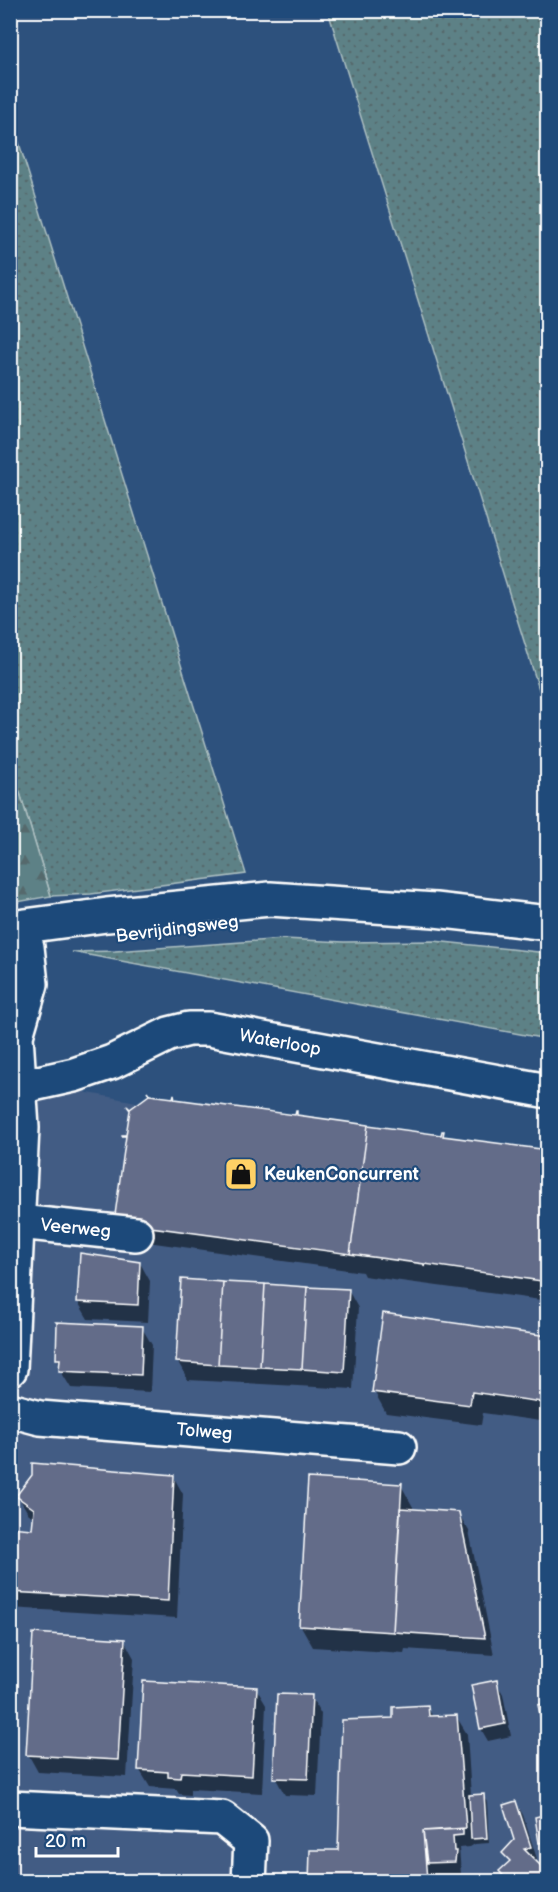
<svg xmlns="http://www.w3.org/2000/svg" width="558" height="1892" font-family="'Balsamiq Sans',sans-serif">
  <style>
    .built { fill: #425c84 }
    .grass { fill: url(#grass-dots); stroke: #aec0c2; stroke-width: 1.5 }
    .forest { fill: url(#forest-firs); stroke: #aec0c2; stroke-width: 1.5 }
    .shadow { fill: #0007 }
    .building { fill: #646c89; stroke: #fff; stroke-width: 1.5 }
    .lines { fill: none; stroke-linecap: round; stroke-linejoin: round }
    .minor-casing { stroke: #fff; stroke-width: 38 }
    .major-casing { stroke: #fff; stroke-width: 38 }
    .minor { stroke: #1f4a7a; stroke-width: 33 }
    .major { stroke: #1f4a7a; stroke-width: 33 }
    .labels { text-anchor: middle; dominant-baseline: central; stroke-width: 4.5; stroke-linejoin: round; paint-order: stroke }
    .street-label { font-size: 18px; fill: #fff; stroke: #1f4a7a }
    .poi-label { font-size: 18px; font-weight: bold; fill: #fff; stroke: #1f4a7a; text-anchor: start }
  </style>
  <defs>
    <pattern id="grass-dots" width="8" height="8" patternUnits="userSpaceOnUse" patternTransform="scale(1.5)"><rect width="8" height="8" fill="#5d8186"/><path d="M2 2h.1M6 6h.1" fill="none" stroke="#55696c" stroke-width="1.8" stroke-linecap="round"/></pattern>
    <pattern id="forest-firs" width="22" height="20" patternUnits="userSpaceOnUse" patternTransform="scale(1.5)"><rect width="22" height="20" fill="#5d8186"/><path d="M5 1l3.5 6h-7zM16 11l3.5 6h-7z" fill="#55696c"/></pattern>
  </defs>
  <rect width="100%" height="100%" fill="#2d517d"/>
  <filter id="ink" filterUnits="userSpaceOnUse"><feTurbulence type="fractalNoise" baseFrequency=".0167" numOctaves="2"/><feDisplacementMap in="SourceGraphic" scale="12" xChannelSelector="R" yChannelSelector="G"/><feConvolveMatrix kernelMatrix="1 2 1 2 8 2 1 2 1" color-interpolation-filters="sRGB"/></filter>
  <g filter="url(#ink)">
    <path class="built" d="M 11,1082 L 78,1091 L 413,1154 L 547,1162 L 547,1881 L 11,1882 Z"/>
    <path class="grass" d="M 328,11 L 547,11 L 547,715 Z
      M 10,114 L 246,874 L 91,894 L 51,896 L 11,763 Z
      M 284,939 L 344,942 L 434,941 L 547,953 L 547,1039 L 72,952 L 115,951 Z"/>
    <path class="forest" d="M 11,763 L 51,896 L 11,903 L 10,903 Z"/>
    <path class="shadow" d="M 131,1110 L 548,1152 L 548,1301 L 364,1276 L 362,1272 L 126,1239 Z
      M 140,1263 L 150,1281 L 148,1322 L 88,1319 L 78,1302 Z
      M 348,1290 L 358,1308 L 353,1389 L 188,1380 L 178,1362 Z
      M 142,1328 L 152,1345 L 150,1392 L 71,1388 L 60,1370 L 61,1365 L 57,1358 Z
      M 548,1338 L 548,1422 L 483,1413 L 481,1425 L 386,1413 L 374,1391 Z
      M 173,1476 L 183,1494 L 177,1618 L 10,1608 L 10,1529 L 34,1530 L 34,1518 L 28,1513 L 18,1496 Z
      M 401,1485 L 413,1507 L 413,1510 L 458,1513 L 469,1531 L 494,1655 L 405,1649 L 404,1653 L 313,1647 L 301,1626 Z
      M 124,1640 L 134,1658 L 127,1777 L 38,1772 L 28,1754 Z
      M 496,1682 L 503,1694 L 511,1736 L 488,1741 L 481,1729 Z
      M 256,1688 L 266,1705 L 262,1793 L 190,1789 L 190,1795 L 179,1794 L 176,1789 L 150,1787 L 139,1769 Z
      M 311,1697 L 321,1714 L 317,1796 L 285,1795 L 275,1777 Z
      M 427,1707 L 433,1717 L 456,1716 L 467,1734 L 471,1796 L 483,1796 L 487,1802 L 489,1843 L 475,1844 L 470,1847 L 459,1848 L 461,1874 L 435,1875 L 435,1882 L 311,1882 L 339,1852 L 395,1719 Z
      M 516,1802 L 523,1815 L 537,1859 L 533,1860 L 545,1873 L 548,1882 L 507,1882 L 501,1871 L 510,1863 L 504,1853 L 516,1841 Z
      M 546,1816 L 548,1817 L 548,1854 L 541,1843 Z
      M 484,1874 L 491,1882 L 477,1882 Z"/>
    <path class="building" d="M 147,1091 L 150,1095 L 173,1098 L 174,1094 L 175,1099 L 295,1115 L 296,1111 L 297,1111 L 297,1115 L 368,1125 L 350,1254 L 114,1222 L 126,1136 L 122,1136 L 122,1135 L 126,1135 L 130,1110 L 127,1106 L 130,1109 L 149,1095 Z
      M 368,1125 L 441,1135 L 442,1131 L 444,1131 L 443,1136 L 548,1150 L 548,1282 L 425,1264 L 424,1267 L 424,1264 L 350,1254 Z
      M 80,1253 L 140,1262 L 138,1305 L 77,1302 Z
      M 181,1279 L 223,1282 L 218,1365 L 176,1362 Z
      M 223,1282 L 265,1284 L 260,1367 L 218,1365 Z
      M 265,1284 L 307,1287 L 302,1369 L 260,1367 Z
      M 307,1287 L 349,1289 L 344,1372 L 302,1369 Z
      M 383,1313 L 548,1336 L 548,1403 L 472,1392 L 470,1405 L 372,1392 Z
      M 56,1322 L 143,1326 L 141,1375 L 59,1371 L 60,1359 L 56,1359 L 57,1323 Z
      M 32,1463 L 174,1475 L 168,1601 L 10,1592 L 10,1527 L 32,1529 L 34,1509 L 16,1496 L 32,1475 Z
      M 308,1478 L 401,1484 L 402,1482 L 393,1632 L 299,1626 Z
      M 400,1508 L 459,1512 L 485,1638 L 393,1632 Z
      M 33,1633 L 125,1639 L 118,1760 L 26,1755 Z
      M 497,1680 L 505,1724 L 480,1729 L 471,1685 Z
      M 143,1681 L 257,1687 L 252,1776 L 181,1772 L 180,1778 L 168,1777 L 168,1772 L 138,1770 Z
      M 277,1694 L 312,1695 L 308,1779 L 273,1778 Z
      M 548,1702 L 548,1728 L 543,1729 L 538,1705 Z
      M 428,1705 L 429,1716 L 457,1715 L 466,1828 L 423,1831 L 427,1879 L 425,1882 L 309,1882 L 310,1850 L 338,1850 L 342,1720 L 393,1718 L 393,1707 Z
      M 484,1794 L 487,1838 L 471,1839 L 469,1795 Z
      M 516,1801 L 531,1847 L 524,1849 L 547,1872 L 537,1882 L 509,1882 L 499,1871 L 510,1861 L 502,1853 L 514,1840 L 503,1805 Z
      M 547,1814 L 548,1841 L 539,1843 L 535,1817 Z
      M 463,1829 L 463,1835 L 453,1836 L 454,1851 L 456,1851 L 455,1862 L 427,1863 L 423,1831 Z"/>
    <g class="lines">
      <defs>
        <g id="minor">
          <path d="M 10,936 L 27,947 L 31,984 L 16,1036 L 22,1128 L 10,1369"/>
          <path id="s1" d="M 20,1087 L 74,1075 L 112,1062 L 169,1034 L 189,1029 L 209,1029 L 548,1091"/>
          <path id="s2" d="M 18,1222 L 136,1234"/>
          <path id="s3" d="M 10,1410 L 40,1418 L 399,1447"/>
          <path d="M 10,1808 L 222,1818 L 251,1841 L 249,1882"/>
        </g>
        <path id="major" d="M 10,928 L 107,915 L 270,899 L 435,910 L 548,923"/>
      </defs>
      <use href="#minor" class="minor-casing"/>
      <use href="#major" class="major-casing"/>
      <use href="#minor" class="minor"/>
      <use href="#major" class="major"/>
    </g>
  </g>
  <defs>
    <symbol id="shop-square" viewBox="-11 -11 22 22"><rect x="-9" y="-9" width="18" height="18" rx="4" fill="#ffd166" stroke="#1f4a7a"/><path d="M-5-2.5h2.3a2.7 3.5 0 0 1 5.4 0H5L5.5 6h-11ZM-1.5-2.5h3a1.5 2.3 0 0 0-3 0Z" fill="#111"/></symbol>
  </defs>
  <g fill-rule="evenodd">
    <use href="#shop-square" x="222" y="1155" width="38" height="38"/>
  </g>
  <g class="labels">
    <g class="street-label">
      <text transform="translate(177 929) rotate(-7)">Bevrijdingsweg</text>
      <text stroke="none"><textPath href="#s1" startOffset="272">Waterloop</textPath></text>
      <text stroke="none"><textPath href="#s2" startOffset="58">Veerweg</textPath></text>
      <text stroke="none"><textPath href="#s3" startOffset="196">Tolweg</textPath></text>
    </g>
    <g class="poi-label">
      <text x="264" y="1174">KeukenConcurrent</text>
    </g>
  </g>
  <rect width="558" height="1892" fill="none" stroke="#1f4a7a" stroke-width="36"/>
  <rect x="18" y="18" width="522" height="1856" fill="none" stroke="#fff" stroke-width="2" filter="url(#ink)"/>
  <path d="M36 1847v9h82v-9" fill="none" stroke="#ffffff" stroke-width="3"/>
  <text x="45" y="1847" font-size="18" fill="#ffffff" stroke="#1f4a7a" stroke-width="4.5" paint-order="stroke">20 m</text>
</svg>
